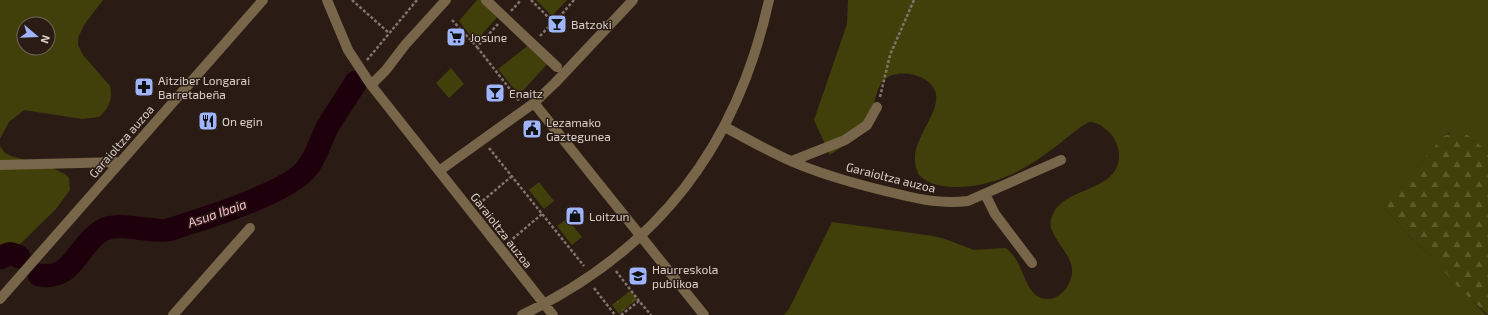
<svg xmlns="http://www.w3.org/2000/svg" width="1488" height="315" font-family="'Exo 2',sans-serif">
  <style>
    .green { fill: #42400a; fill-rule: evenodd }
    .forest { fill: url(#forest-firs) }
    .park { fill: url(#park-crowns) }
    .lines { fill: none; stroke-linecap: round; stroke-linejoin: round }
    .river { stroke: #1e000d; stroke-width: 23 }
    .path { stroke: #80746d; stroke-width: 2.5; stroke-dasharray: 3 2; stroke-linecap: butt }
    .minor { stroke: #776649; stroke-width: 10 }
    .labels { text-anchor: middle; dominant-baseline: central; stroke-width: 3; stroke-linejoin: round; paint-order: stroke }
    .poi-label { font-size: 12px; fill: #dad0ca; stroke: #2a1c14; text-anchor: start }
    .street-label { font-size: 12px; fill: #dad0ca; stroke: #2a1c14 }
    .water-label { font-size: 13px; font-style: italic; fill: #fcbbd2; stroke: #2a1c14 }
  </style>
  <defs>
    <pattern id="forest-firs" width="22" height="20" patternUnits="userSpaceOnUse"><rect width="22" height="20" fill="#42400a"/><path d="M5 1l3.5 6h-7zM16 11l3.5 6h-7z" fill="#5d5b2c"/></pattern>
    <pattern id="park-crowns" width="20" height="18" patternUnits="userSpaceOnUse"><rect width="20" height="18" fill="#42400a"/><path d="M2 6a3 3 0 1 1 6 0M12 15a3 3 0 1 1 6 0" fill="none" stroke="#5d5b2c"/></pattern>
  </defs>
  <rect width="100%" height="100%" fill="#2a1c14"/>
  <path class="green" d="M 0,0 L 103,0 L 84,25 L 78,38 L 78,45 L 83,55 L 110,86 C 113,99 109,108 99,117 L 82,119 L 24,110 L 9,122 L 0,139 ZM 24,24 L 48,24 L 48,48 L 24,48 Z
    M 477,0 L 483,0 L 499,15 L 475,42 L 459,21 Z
    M 536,0 L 567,0 L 552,16 Z
    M 848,0 L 1488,0 L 1488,154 L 1474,140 L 1448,133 L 1416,168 L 1386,209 L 1410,237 L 1432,257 L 1486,315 L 784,315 L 789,309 L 832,222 L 933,236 L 945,239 L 974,250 L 1005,248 C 1026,260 1023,302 1050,299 C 1057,298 1063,293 1067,287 C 1082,262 1060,251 1052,230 C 1049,225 1051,217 1054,212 C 1067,187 1120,191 1119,155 C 1119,147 1115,139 1110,133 C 1103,127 1099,122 1089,122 C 1078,128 1069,136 1059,144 C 1028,168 1000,185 959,187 C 945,187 931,186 919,175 C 903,145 940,118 936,94 C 933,75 896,66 883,81 C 874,91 875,109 869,121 C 861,137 844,145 830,155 L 814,120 L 847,24 Z
    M 530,44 L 549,62 L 519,95 L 498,69 Z
    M 451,68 L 464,84 L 449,98 L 436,83 Z
    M 0,146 L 5,153 L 11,156 L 50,167 L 65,174 L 69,178 L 70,190 L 56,209 L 14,250 L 0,254 Z
    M 539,182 L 554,201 L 544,209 L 529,190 Z
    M 567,219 L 582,237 L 572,245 L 557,226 Z"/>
  <path class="forest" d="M 1456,131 C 1469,133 1479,144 1488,154 L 1488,315 L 1459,288 L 1432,257 L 1410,237 L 1386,209 L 1384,203 L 1387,194 L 1416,168 L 1444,136 Z"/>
  <path class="park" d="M 630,291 L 637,299 L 619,314 L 612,305 Z"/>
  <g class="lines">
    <path class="river" d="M 0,258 C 8,253 11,252 19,257
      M 39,275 C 73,281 77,246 101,231 C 118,220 148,233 168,230 C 200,220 290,193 308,167 C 317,155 321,139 328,126 C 337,111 347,97 356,82"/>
    <path class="path" d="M 352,0 L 389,33
      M 531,0 L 554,23 L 574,0
      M 511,11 L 521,0
      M 452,20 L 477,47 L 498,24
      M 540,36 L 553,22
      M 477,47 L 520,102
      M 367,60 L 417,0
      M 880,97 L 890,55 L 914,0
      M 489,148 L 584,266
      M 479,204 L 512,176
      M 509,242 L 542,214
      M 616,271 L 639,301
      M 594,288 L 615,315
      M 621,315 L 639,301 L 651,315"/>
    <path class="minor" d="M 327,0 L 348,50 L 371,85 L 553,315
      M 486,0 L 557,67
      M 371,85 L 386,70 L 405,45 L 446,0
      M 534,103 L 704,315
      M 725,127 C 747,139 770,152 793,162 C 826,176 863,186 898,194 C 922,200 943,204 968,201 L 1061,160
      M 792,161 L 845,140 L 867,125 L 877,107
      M 0,165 L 120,162
      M 439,171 L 534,103 L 555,83 L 633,0
      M 985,194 L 995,214 L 1032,263
      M 0,299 L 263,0
      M 173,315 L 250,228
      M 522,315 C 658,250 737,146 769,0"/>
  </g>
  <defs>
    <symbol id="bar-square" viewBox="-11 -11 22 22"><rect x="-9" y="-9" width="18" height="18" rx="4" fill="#9eb4fd" stroke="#2a1c14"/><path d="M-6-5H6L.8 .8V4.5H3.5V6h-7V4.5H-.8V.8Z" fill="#111"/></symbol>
    <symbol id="supermarket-square" viewBox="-11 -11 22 22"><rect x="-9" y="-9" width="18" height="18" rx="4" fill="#9eb4fd" stroke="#2a1c14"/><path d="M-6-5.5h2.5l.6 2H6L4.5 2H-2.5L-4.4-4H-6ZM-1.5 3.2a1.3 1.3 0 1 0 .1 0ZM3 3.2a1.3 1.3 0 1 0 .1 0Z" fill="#111"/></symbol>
    <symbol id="pharmacy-square" viewBox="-11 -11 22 22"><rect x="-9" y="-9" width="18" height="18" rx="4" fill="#9eb4fd" stroke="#2a1c14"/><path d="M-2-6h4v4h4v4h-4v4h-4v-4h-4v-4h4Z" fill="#111"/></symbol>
    <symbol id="restaurant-square" viewBox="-11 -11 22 22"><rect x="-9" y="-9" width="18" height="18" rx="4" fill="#9eb4fd" stroke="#2a1c14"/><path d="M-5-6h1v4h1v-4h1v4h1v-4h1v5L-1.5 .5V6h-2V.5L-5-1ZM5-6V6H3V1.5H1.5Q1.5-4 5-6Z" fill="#111"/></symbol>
    <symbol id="civic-square" viewBox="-11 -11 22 22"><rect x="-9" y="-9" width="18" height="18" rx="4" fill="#9eb4fd" stroke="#2a1c14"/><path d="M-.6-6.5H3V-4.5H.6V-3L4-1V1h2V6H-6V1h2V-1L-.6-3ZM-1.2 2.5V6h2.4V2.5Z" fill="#111"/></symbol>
    <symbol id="shop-square" viewBox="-11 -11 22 22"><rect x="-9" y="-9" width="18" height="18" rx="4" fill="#9eb4fd" stroke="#2a1c14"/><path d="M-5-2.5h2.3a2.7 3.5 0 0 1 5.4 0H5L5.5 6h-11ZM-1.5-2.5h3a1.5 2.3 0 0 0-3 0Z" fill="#111"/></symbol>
    <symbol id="school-square" viewBox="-11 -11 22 22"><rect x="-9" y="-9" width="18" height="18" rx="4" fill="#9eb4fd" stroke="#2a1c14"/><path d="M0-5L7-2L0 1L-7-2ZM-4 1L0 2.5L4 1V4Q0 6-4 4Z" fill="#111"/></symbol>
  </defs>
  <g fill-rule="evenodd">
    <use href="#bar-square" x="546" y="13" width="22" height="22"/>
    <use href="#supermarket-square" x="445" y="26" width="22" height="22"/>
    <use href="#pharmacy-square" x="133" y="76" width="22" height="22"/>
    <use href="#bar-square" x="484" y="82" width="22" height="22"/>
    <use href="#restaurant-square" x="197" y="110" width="22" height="22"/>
    <use href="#civic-square" x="521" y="118" width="22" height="22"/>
    <use href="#shop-square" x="564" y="205" width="22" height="22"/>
    <use href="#school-square" x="627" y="265" width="22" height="22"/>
  </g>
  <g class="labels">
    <g class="poi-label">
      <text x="571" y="24">Batzoki</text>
      <text x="470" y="37">Josune</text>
      <text x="158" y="80">Aitziber Longarai<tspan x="158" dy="14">Barretabeña</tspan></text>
      <text x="509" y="93">Enaitz</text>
      <text x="222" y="121">On egin</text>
      <text x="546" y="122">Lezamako<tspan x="546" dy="14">Gaztegunea</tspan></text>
      <text x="589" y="216">Loitzun</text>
      <text x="652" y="269">Haurreskola<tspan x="652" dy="14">publikoa</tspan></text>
    </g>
    <g class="street-label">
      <text transform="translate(121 141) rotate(-49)">Garaioltza auzoa</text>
      <text transform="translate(891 177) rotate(14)">Garaioltza auzoa</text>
      <text transform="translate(502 230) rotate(52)">Garaioltza auzoa</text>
    </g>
    <g class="water-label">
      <text transform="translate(217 213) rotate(-19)">Asua Ibaia</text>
    </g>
  </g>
  <g transform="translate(36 36) rotate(109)"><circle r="19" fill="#2a1c14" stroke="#70645d"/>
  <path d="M0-3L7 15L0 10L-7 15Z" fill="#9eb4fd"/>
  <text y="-6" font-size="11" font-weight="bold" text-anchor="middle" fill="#dad0ca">N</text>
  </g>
</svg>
